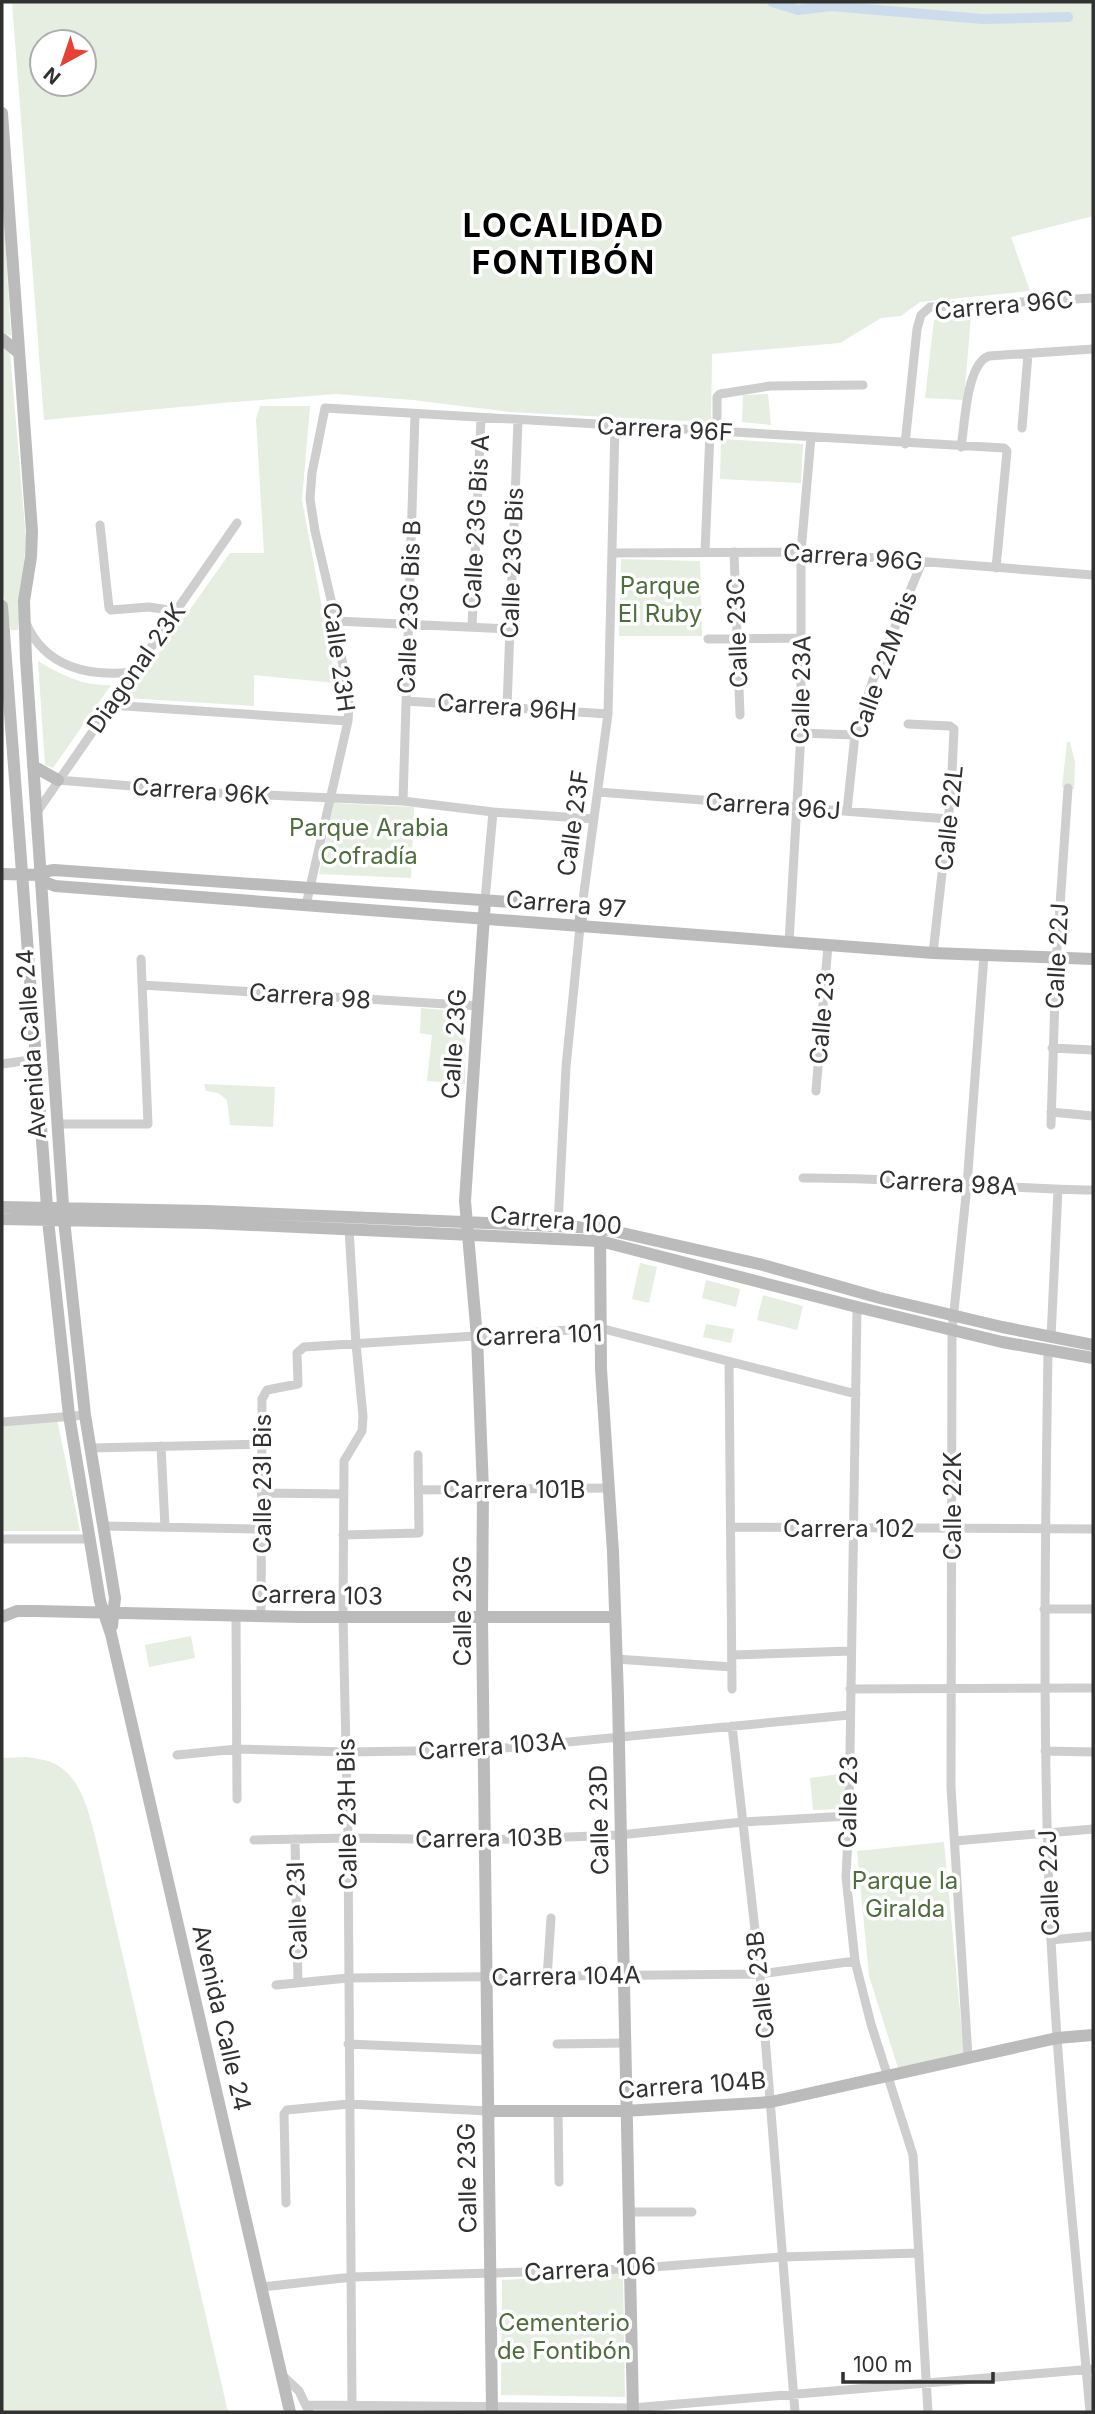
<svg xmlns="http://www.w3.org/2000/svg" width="1095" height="2414" font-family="Inter,sans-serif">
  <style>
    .green { fill: #e5eee0; fill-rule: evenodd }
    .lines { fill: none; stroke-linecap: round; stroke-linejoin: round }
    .canal { stroke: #ccdced; stroke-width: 10 }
    .street { stroke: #cecece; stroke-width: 9 }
    .secondary { stroke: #bbb; stroke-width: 12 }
    .labels { text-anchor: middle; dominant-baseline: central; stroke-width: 7; stroke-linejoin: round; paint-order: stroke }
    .street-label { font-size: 24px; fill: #313131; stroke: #fff }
    .park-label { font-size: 24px; fill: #4e6e3e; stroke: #fff }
    .district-label { font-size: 32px; font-weight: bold; letter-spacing: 2px; fill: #000; stroke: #fff }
  </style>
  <rect width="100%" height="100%" fill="#fff"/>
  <path class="green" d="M 12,2 L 1093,2 L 1093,216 L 1011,237 L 1030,291 L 920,302 L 901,316 L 881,318 L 840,343 L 712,354 L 711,425 L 704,422 L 510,412 L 413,400 L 336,394 L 222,403 L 44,420 ZM 42,42 L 84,42 L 84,84 L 42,84 Z
    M 2,189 L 11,336 L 2,332 Z
    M 971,315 L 964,400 L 925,398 L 934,320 Z
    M 2,345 L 10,352 L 26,539 L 18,630 L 11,630 L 2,587 Z
    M 768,394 L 771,425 L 742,422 L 743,395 Z
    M 260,406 L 310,406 L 302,500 L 336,683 L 254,675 L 254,706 L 127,698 L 230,553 L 264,553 L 256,419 Z
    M 721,439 L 803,444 L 801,483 L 720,479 Z
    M 621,559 L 700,561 L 702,636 L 619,636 Z
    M 38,661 C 62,675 82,686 111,685 L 53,768 L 45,765 Z
    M 1067,742 L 1070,742 L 1075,762 L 1074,789 L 1062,787 Z
    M 334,803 L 414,807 L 411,878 L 319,874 Z
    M 421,1008 L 466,1012 L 465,1084 L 427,1081 L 432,1035 L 420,1033 Z
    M 204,1084 L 275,1087 L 273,1127 L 230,1125 L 227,1100 L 218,1093 L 206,1091 Z
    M 640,1263 L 657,1267 L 649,1303 L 632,1299 Z
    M 706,1280 L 740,1289 L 736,1307 L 702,1298 Z
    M 763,1295 L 803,1306 L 797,1330 L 757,1320 Z
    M 706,1324 L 734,1329 L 731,1343 L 703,1337 Z
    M 57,1419 L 80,1531 L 3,1531 L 3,1426 Z
    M 191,1636 L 195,1658 L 149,1667 L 145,1645 Z
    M 26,1757 C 33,1758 41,1759 48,1761 C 81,1772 88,1811 96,1840 L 228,2412 L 2,2412 L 2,1758 Z
    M 846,1773 L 844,1809 L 813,1810 L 810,1778 Z
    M 944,1842 L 964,2054 L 898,2068 L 869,1976 L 857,1851 Z
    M 623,2273 L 625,2397 L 501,2395 L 502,2280 Z"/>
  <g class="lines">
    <path class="canal" d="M 772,2 L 798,10 L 831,6 L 982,19 L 1068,17"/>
    <path class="street" d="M 1022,428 L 1028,354
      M 717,432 L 717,397 L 720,394 L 770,386 L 863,385
      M 905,444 L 917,329 L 921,315 L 930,307 L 1093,298
      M 961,447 C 965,425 966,364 989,356 L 1093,349
      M 100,525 L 109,608 L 111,610 L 149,607 L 176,611
      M 705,552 L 710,432
      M 734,552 L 740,715
      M 612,553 L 801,552 L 1093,575
      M 336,621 L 510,629
      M 26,623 C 45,668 90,677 133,672
      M 472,627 L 481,418
      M 708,639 L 801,638
      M 406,701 L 608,714
      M 110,705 L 348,721
      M 507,707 L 518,420
      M 908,724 L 950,726 L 954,729 L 951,794 L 933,953
      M 801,733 L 855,735
      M 58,780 L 218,793 L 403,801 L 493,812 L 594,819
      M 598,792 L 948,819
      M 403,801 L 415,414
      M 847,811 L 855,735 L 873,680 L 922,562
      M 37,812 L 237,523
      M 485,900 L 493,812
      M 306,905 L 348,721 L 349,705 L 336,621 L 315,531 L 310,499 L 312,473 L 325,408 L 1004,448 L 1007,451 L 996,568
      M 582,907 L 608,714 L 615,426
      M 789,943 L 801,733 L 801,552 L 811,437
      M 142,985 L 478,1006
      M 1052,1048 L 1093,1050
      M 2,1064 L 37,1059
      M 816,1091 L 828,945
      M 1051,1112 L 1093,1116
      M 58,1124 L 148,1124 L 141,959
      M 1051,1125 L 1056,964 L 1068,788
      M 803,1178 C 900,1177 996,1189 1093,1190
      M 558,1225 L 566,1067 L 580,927
      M 349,1229 L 356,1344 L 363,1416 L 362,1431 L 344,1461 L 343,1617 L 348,1838 L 352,2405
      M 857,1307 L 849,1816 L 846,1877 L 855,1961 L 871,2024 L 913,2155 L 928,2412
      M 1051,1338 L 1058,1189
      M 1048,1351 C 1045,1547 1042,1743 1051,1939 C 1059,2097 1076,2255 1090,2412
      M 729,1362 L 732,1689
      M 2,1422 L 85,1415
      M 161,1446 L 165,1527
      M 91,1448 L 263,1444
      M 419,1490 L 609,1488
      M 263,1493 L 344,1494
      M 104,1526 L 262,1529
      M 731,1527 L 1093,1529
      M 343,1535 L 419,1533 L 418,1455
      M 2,1539 L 90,1539
      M 1044,1609 L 1093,1609
      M 236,1615 L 237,1799
      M 261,1616 L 262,1399 L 267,1390 L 298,1384 L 297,1353 L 304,1347 L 600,1328 L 856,1394
      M 732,1655 L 851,1651
      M 616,1659 L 732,1667
      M 850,1689 L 1093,1688
      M 732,1726 L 760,1974 L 795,2412
      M 1045,1751 L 1093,1752
      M 177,1755 L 237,1749 L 346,1752 L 484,1750 L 849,1715
      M 295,1839 L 298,1983
      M 254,1840 L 348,1838 L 486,1840 L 620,1835 L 743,1822 L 849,1816
      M 955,1841 L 1093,1829
      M 1051,1940 L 1093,1936
      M 547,1978 L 551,1918
      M 276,1985 L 348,1978 L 760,1974 L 855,1961
      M 348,2044 L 488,2050
      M 557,2044 L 626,2043
      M 968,2057 L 951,1787 L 952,1330 L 967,1186 L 984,955
      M 558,2111 L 559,2182
      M 286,2203 L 284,2114 L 287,2110 L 349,2104 L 488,2111
      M 629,2212 L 692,2212
      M 262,2287 L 352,2277 L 629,2269 L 781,2257 L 919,2253
      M 282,2375 L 299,2391 L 309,2412
      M 307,2405 L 632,2408 L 1093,2369"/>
    <path class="secondary" d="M 2,113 L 32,531 L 31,557 L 24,601 L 26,659 L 64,1220 L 85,1415 L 115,1598 L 112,1626
      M 2,339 L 18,352
      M 2,606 L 48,1220 L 69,1415 L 100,1601 L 111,1634 L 290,2412
      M 33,766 L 58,780
      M 2,874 L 40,875 L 48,871 L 54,870 L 582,907 L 580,927
      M 40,875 L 45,882 L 55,886 L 933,953 L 1093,959
      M 485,900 L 465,1201 L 477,1337 L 483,1490 L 482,1617 L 492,2412
      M 2,1207 L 207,1211 L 600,1228 L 763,1265 L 880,1298 L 1002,1327 L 1093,1345
      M 2,1219 L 208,1223 L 600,1241 L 857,1307 L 1002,1342 L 1093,1358
      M 600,1228 L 601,1369 L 613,1552 L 618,1697 L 633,2412
      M 2,1617 L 17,1611 L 35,1611 L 301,1617 L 615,1617
      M 488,2111 L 625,2111 L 771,2102 L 1057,2038 L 1093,2035"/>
  </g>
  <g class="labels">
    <g class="street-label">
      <text transform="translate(1004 305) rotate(-5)">Carrera 96C</text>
      <text transform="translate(665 429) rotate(3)">Carrera 96F</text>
      <text transform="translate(476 522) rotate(-87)">Calle 23G Bis A</text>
      <text transform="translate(853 557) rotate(4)">Carrera 96G</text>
      <text transform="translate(512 563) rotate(-88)">Calle 23G Bis</text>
      <text transform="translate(409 607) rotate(-88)">Calle 23G Bis B</text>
      <text transform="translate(737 633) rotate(-92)">Calle 23C</text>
      <text transform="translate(339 657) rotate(82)">Calle 23H</text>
      <text transform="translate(883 665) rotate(-70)">Calle 22M Bis</text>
      <text transform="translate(136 668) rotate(-55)">Diagonal 23K</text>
      <text transform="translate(801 690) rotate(-89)">Calle 23A</text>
      <text transform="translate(507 707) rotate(4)">Carrera 96H</text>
      <text transform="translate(201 791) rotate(4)">Carrera 96K</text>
      <text transform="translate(773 806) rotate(4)">Carrera 96J</text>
      <text transform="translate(949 818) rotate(-84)">Calle 22L</text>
      <text transform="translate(573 823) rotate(-82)">Calle 23F</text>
      <text transform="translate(566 904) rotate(5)">Carrera 97</text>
      <text transform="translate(1057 956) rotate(-87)">Calle 22J</text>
      <text transform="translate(310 996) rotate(4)">Carrera 98</text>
      <text transform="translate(822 1018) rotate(-85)">Calle 23</text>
      <text transform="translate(31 1044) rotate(-94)">Avenida Calle 24</text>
      <text transform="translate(454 1044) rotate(-86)">Calle 23G</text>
      <text transform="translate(948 1183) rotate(3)">Carrera 98A</text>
      <text transform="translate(556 1220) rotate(5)">Carrera 100</text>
      <text transform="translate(539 1335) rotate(-2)">Carrera 101</text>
      <text transform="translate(262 1484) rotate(-90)">Calle 23I Bis</text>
      <text x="514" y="1489">Carrera 101B</text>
      <text transform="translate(952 1506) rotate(-90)">Calle 22K</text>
      <text x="849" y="1528">Carrera 102</text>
      <text transform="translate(317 1595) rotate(1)">Carrera 103</text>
      <text transform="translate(462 1611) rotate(-90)">Calle 23G</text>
      <text transform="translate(492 1746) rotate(-4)">Carrera 103A</text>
      <text transform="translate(848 1802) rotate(-89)">Calle 23</text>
      <text transform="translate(347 1814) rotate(-91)">Calle 23H Bis</text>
      <text transform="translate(599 1820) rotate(-91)">Calle 23D</text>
      <text transform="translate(489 1838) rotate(-1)">Carrera 103B</text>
      <text transform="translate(1049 1883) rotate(-92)">Calle 22J</text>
      <text transform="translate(297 1911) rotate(-92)">Calle 23I</text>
      <text transform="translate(566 1976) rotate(-1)">Carrera 104A</text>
      <text transform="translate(760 1985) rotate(-96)">Calle 23B</text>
      <text transform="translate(222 2018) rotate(77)">Avenida Calle 24</text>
      <text transform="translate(692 2085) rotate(-4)">Carrera 104B</text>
      <text transform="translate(467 2178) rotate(-91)">Calle 23G</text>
      <text transform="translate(590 2269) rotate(-3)">Carrera 106</text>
    </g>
    <g class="park-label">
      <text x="660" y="585">Parque<tspan x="660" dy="28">El Ruby</tspan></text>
      <text x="369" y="827">Parque Arabia<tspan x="369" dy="28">Cofradía</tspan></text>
      <text x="905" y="1880">Parque la<tspan x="905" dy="28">Giralda</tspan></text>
      <text x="564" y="2322">Cementerio<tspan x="564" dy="28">de Fontibón</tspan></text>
    </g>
    <g class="district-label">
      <text x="564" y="225">LOCALIDAD<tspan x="564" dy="37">FONTIBÓN</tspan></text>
    </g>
  </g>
  <rect width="1095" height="2414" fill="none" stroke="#313131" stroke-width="7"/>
  <g transform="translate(63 63) rotate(220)"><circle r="33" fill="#ffffff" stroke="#adadad" stroke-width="2"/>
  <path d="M0-5L12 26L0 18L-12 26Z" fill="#e74035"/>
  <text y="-10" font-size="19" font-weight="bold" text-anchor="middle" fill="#313131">N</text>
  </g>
  <path d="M843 2372v10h150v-10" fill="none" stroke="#313131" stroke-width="3.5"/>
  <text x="853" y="2372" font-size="21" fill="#313131" stroke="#ffffff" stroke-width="5" paint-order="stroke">100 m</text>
</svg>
